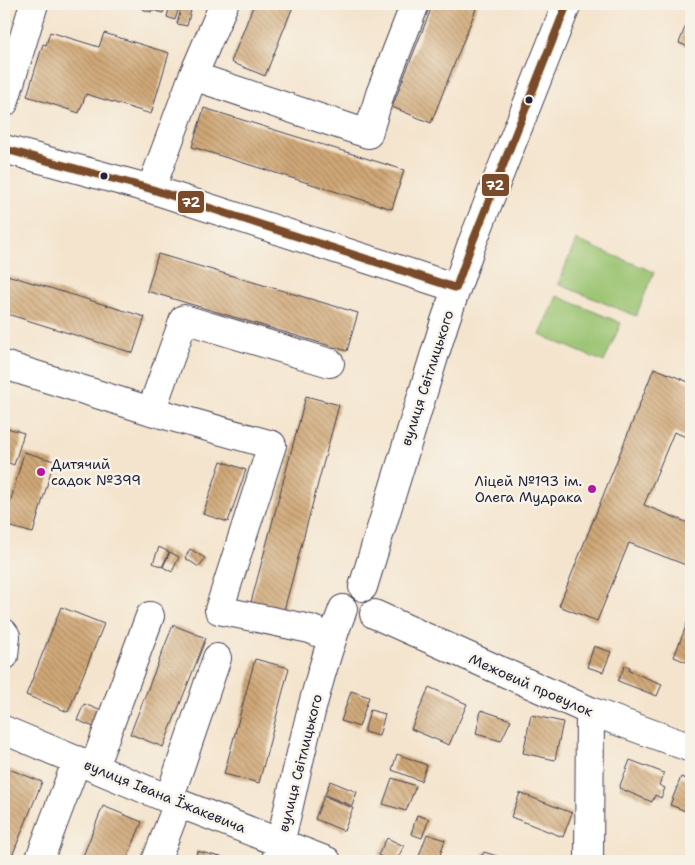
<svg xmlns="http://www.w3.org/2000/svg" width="695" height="865" font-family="'Shantell Sans',sans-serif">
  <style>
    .grass { fill: #99c370; stroke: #5e7256 }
    .building { fill: url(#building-back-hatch) }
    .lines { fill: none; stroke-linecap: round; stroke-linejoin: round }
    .minor-casing { stroke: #423f51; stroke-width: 30 }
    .minor { stroke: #fff; stroke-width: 28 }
    .bus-1-casing { stroke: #f7f3e8; stroke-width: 11 }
    .bus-1 { stroke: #7a4b2a; stroke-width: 8 }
    .bus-dot { fill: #22223b; stroke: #f7f3e8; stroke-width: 2 }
    .poi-dot { fill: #b5179e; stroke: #f7f3e8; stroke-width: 2 }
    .labels { text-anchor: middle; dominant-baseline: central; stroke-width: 5; stroke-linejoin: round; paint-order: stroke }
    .street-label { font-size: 14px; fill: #22223b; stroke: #f7f3e8 }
    .poi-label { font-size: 14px; fill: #22223b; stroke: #f7f3e8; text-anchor: start }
    .line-badge { stroke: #f7f3e8; stroke-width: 2 }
    .badge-label { font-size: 14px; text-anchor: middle; font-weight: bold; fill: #fff }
  </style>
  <defs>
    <pattern id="building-back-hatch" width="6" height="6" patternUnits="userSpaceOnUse" patternTransform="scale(1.25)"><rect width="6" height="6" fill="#d0a877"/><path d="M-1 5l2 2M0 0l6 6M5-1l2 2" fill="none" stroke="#a88863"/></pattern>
  </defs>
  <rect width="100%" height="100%" fill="#f7f3e8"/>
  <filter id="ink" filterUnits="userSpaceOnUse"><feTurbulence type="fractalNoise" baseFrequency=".02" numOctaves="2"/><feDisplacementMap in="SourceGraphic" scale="10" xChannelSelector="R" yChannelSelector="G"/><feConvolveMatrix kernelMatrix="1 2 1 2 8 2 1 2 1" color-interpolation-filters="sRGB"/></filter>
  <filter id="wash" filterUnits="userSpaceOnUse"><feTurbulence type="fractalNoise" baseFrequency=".0096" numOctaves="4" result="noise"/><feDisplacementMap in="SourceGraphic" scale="20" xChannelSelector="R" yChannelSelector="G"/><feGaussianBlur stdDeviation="1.12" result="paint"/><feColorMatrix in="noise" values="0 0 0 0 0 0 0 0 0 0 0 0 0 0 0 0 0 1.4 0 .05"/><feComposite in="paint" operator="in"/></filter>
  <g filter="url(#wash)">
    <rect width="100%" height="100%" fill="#f4e4cd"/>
    <path class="grass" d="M 576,240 L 654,272 L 636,316 L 558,284 Z
      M 557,296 L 621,323 L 604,362 L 540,335 Z"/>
    <g id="blocks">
      <path class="building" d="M 144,4 L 154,4 L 151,12 L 142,9 Z
        M 156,4 L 167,4 L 163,13 L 153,10 Z
        M 170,4 L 180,4 L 175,20 L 167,17 Z
        M 182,4 L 192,6 L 187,26 L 177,24 Z
        M 254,4 L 294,4 L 265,76 L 231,62 Z
        M 433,4 L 478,4 L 431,123 L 392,107 Z
        M 691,12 L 691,48 L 679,43 Z
        M 50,32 L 99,47 L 104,33 L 169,53 L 151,114 L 86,94 L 79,113 L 27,96 L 43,44 L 46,45 Z
        M 204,108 L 404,170 L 392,209 L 192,147 Z
        M 158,254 L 358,313 L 347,351 L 147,291 Z
        M 4,274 L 145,317 L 133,353 L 4,313 Z
        M 654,368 L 691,383 L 691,439 L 674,432 L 644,505 L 691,524 L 691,567 L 629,543 L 597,621 L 559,606 Z
        M 306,396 L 339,405 L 283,614 L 250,606 Z
        M 4,427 L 24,433 L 14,465 L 4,461 Z
        M 24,452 L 54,461 L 33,533 L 4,525 Z
        M 221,461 L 246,470 L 228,522 L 203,514 Z
        M 159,547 L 169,552 L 162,567 L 153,563 Z
        M 190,549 L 205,558 L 199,567 L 185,558 Z
        M 170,552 L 179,557 L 172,572 L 163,567 Z
        M 61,607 L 104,624 L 68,712 L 26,695 Z
        M 691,613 L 691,664 L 674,657 Z
        M 173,625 L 206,638 L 163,747 L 130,734 Z
        M 594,646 L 611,652 L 603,672 L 587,667 Z
        M 255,659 L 289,668 L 259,783 L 224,774 Z
        M 625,665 L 630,667 L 629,671 L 662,684 L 657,696 L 618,681 Z
        M 429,687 L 467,704 L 449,745 L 411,729 Z
        M 351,691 L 369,697 L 359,727 L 341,721 Z
        M 84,704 L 102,711 L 96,728 L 77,720 Z
        M 370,710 L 385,714 L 379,736 L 364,732 Z
        M 481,710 L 511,720 L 501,741 L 476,734 Z
        M 531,715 L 563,722 L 555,760 L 523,753 Z
        M 397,754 L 427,765 L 421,781 L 392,770 Z
        M 630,760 L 664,773 L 659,785 L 665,788 L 661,798 L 655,795 L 652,802 L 619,788 Z
        M 4,767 L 42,782 L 10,861 L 4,861 Z
        M 681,777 L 691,781 L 691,813 L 670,805 Z
        M 392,778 L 416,786 L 406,811 L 383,804 Z
        M 330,781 L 357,792 L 352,806 L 325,795 Z
        M 520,793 L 572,813 L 563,837 L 511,817 Z
        M 324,796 L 353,808 L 344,831 L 315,819 Z
        M 103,806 L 142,822 L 126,861 L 81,861 Z
        M 417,815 L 429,819 L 422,838 L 411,834 Z
        M 427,834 L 445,840 L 438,861 L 425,861 L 418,859 Z
        M 387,838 L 404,846 L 396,861 L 390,861 L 378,855 Z
        M 197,851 L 236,861 L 195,861 Z
        M 484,852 L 513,861 L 479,861 Z"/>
    </g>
  </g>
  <g filter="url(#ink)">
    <use href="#blocks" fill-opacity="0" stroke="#423f51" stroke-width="1"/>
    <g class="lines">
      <defs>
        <path id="minor" d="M 193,76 L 368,134 L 380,94 L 415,4
          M 4,103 L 34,4
          M 4,149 L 151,189 L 456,288
          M 151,189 L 193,76 L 224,4
          M 4,365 L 151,411 L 272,445 L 219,610 L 310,629 L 332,638
          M 151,411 L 184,319 L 330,363
          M 363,587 L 445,321 L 471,246 L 567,4
          M 374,614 L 590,711 L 691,748
          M 4,633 L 6,636 L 4,656
          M 4,730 L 178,803 L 327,861
          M 94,767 L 150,616
          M 169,799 L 217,658
          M 276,860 C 297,776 312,689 343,609
          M 39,861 L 77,760
          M 156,861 L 178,803
          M 589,861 L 590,711"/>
      </defs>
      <use href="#minor" class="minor-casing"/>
      <use href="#minor" class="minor"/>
      <defs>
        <path id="bus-1" d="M 4,149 L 151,189 L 456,288 L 471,246 L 567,4"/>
      </defs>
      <use href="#bus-1" class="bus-1-casing"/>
      <use href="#bus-1" class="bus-1"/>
    </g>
  </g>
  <g class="bus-dot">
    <circle cx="529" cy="100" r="4.5"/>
    <circle cx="104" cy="176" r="4.5"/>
  </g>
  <g class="poi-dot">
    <circle cx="41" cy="472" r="5"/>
    <circle cx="592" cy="489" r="5"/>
  </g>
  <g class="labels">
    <g class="street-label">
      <text transform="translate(427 378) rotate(-72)">вулиця Світлицького</text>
      <text transform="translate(531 685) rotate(24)">Межовий провулок</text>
      <text transform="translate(300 763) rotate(-76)">вулиця Світлицького</text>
      <text transform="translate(165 796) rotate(22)">вулиця Івана Їжакевича</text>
    </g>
    <g class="poi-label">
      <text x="51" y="464">Дитячий<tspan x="51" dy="16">садок №399</tspan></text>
      <text x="582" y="481" text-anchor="end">Ліцей №193 ім.<tspan x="582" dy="16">Олега Мудрака</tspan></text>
    </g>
  </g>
  <g class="line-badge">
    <rect x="481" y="173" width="29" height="24" rx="5" fill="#7a4b2a"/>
    <rect x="177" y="190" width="28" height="24" rx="5" fill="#7a4b2a"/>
  </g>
  <g class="badge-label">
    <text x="495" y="190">72</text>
    <text x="191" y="207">72</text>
  </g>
  <rect width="695" height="865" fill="none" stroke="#f7f3e8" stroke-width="20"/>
</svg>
